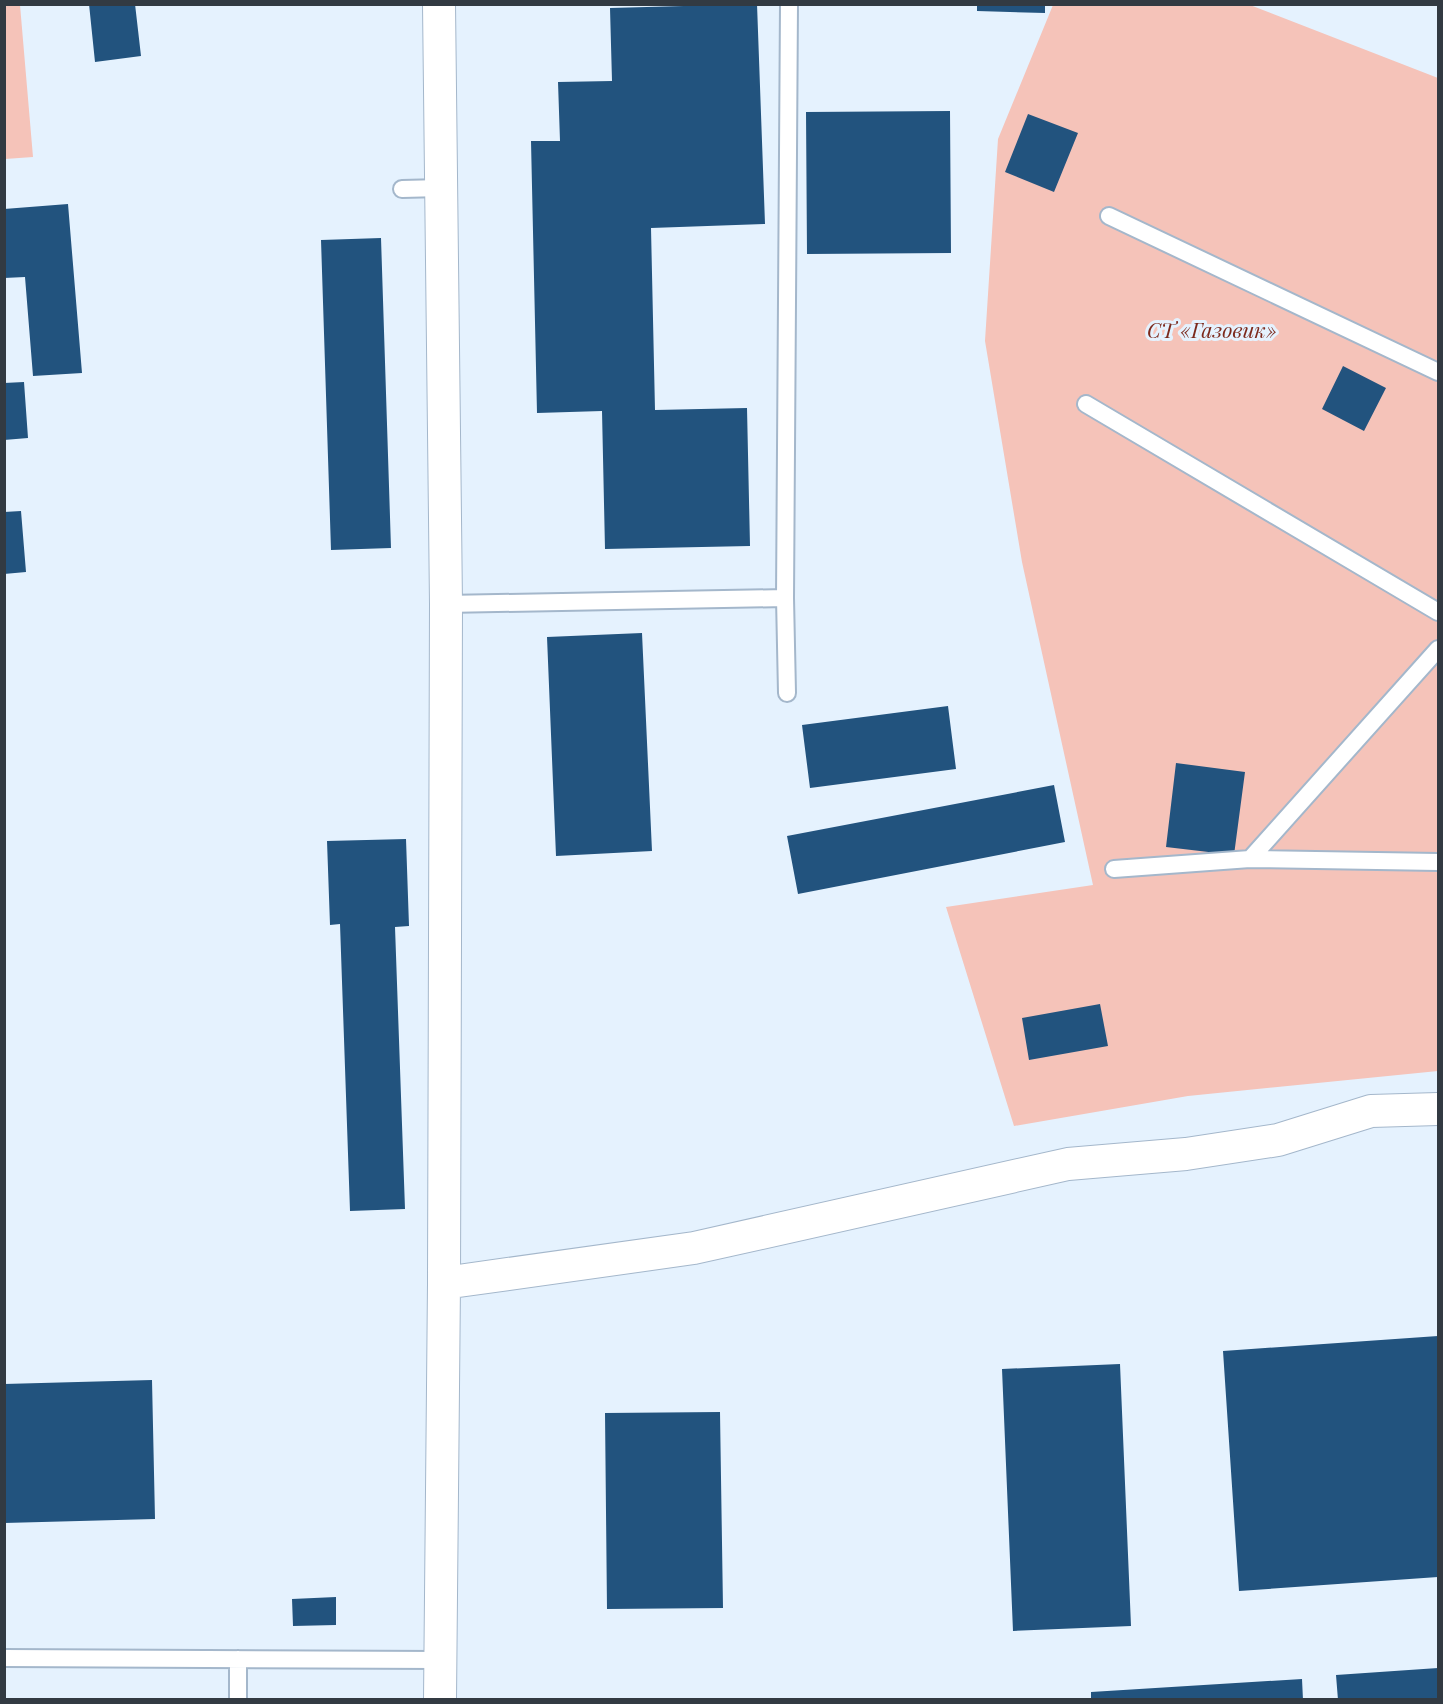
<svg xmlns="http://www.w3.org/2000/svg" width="1443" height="1704" font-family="'Playfair Display',serif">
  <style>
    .green { fill: #f5c3b9 }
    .building { fill: #22537e }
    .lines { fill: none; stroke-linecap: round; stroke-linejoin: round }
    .lane-casing { stroke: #a4b7cb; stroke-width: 20 }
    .street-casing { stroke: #a4b7cb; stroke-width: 34 }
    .lane { stroke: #fff; stroke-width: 16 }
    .street { stroke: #fff; stroke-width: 32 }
    .labels { text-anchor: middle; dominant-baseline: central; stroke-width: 6; stroke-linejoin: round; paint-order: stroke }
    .park-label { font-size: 21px; font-style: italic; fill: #7c291c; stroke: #e5f2fe }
  </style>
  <rect width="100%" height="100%" fill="#e5f2fe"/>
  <path class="green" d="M 5,4 L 20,5 L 33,157 L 5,159 Z
    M 1053,5 L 1250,5 L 1438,78 L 1438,1071 L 1188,1096 L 1014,1126 L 946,907 L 1093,885 L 1022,562 L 985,341 L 998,139 Z"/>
  <path class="building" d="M 89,4 L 135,4 L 141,56 L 95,62 Z
    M 757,4 L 765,224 L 651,228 L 655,410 L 747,408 L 750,546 L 605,549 L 602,411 L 537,413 L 531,141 L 560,141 L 558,82 L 612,81 L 610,8 Z
    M 977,4 L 1045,4 L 1045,13 L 977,11 Z
    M 950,111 L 951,253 L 807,254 L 806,112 Z
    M 1028,114 L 1078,133 L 1054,192 L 1005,172 Z
    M 68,204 L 82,373 L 33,376 L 25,277 L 4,278 L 4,209 Z
    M 381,238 L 391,548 L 331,550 L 321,240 Z
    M 1343,366 L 1386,388 L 1364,431 L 1322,409 Z
    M 24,382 L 28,438 L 4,440 L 4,383 Z
    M 21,511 L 26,572 L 4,574 L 4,512 Z
    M 642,633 L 652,851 L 556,856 L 547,637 Z
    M 948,706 L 956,769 L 810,788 L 802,725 Z
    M 1176,763 L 1245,772 L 1234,855 L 1166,847 Z
    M 1054,785 L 1065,842 L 798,894 L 787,836 Z
    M 406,839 L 409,926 L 395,927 L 405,1209 L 350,1211 L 340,924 L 330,925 L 327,841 Z
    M 1100,1004 L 1108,1046 L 1029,1060 L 1022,1018 Z
    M 1438,1336 L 1438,1577 L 1239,1591 L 1223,1351 Z
    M 1120,1364 L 1131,1626 L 1013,1631 L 1002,1369 Z
    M 152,1380 L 155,1519 L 4,1523 L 4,1384 Z
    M 720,1412 L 723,1608 L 607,1609 L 605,1413 Z
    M 336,1597 L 336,1625 L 293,1626 L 292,1599 Z
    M 1438,1668 L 1438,1700 L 1338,1700 L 1336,1675 Z
    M 1302,1679 L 1303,1700 L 1091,1700 L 1091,1692 Z"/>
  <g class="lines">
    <defs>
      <path id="lane" d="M 402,189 L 441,188
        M 1109,216 L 1438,372
        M 1086,404 L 1438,612
        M 785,598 L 787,693
        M 446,604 L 785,598 L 789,4
        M 1250,859 L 1438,649
        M 1114,869 L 1250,859 L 1438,862
        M 4,1658 L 440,1660
        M 238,1700 L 238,1659"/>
      <path id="street" d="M 439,4 L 446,604 L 444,1283 L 440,1700
        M 444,1283 L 694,1248 L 1068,1164 L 1186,1154 L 1278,1140 L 1371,1111 L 1438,1109"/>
    </defs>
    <use href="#lane" class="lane-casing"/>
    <use href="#street" class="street-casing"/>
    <use href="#lane" class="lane"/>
    <use href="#street" class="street"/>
  </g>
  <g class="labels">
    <g class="park-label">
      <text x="1212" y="329">СТ «Газовик»</text>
    </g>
  </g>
  <rect width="1443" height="1704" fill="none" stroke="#323a42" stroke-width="12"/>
</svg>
